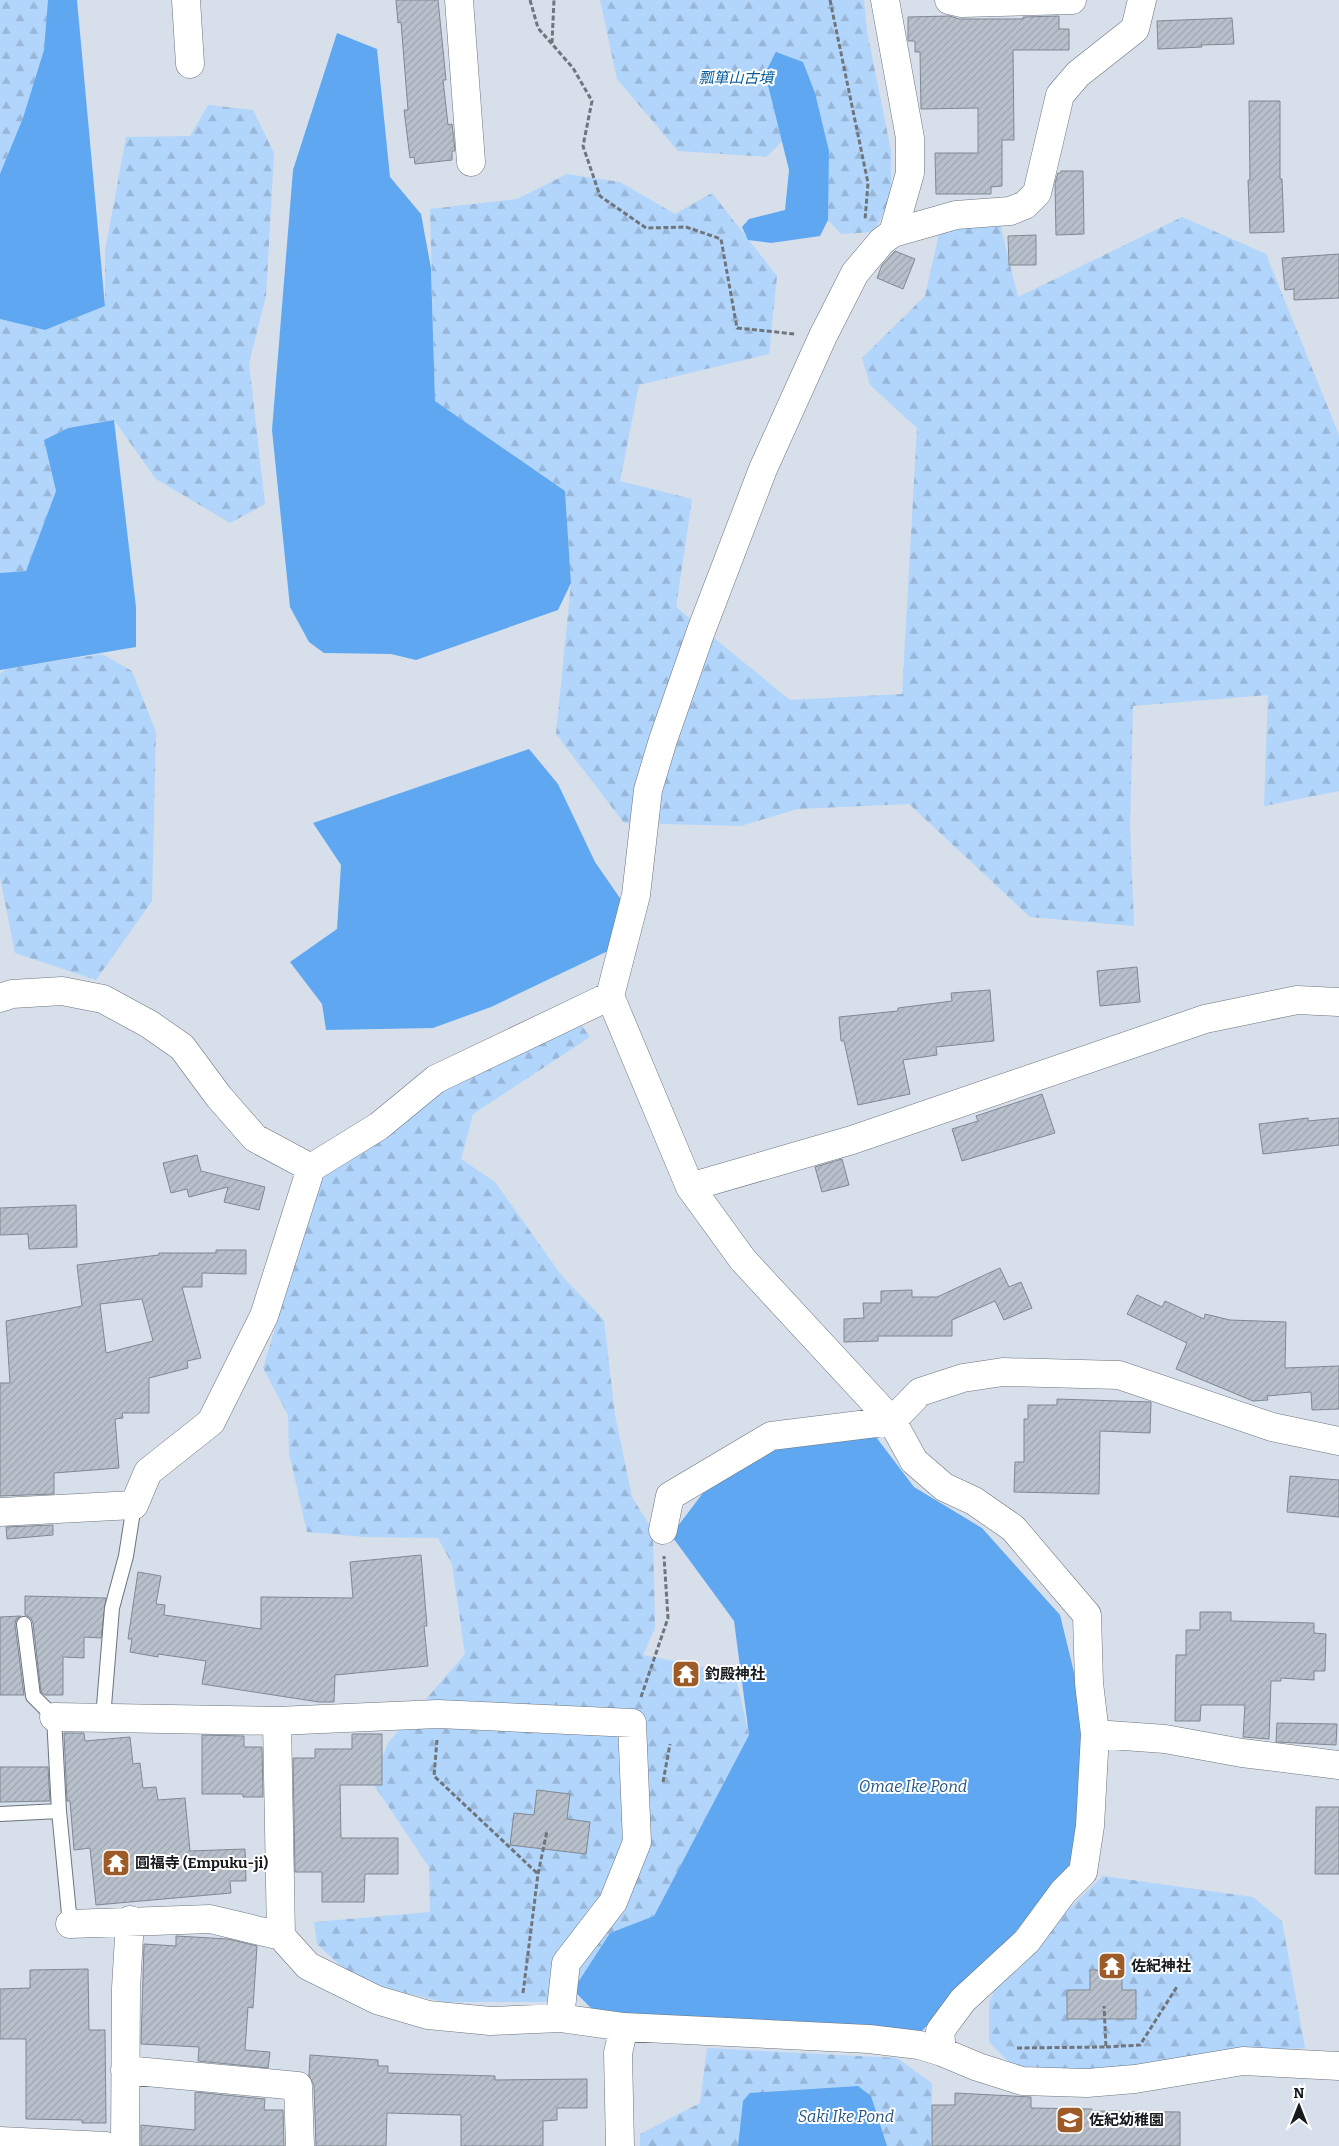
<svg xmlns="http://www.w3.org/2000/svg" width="1339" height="2146" font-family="Bitter,'Noto Sans JP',serif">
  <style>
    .forest { fill: url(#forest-firs) }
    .water { fill: #5fa8f1 }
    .building { fill: url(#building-hatch); stroke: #808993; fill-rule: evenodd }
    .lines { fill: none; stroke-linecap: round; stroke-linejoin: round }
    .lane-casing { stroke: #6c747d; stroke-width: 16 }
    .street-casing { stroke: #6c747d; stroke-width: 29 }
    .path { stroke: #6f757c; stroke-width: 3; stroke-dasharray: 5 2.5; stroke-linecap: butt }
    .lane { stroke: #fff; stroke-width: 14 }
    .street { stroke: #fff; stroke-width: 28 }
    .labels { text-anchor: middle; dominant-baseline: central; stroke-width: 4; stroke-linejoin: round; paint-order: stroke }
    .park-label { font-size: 15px; font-style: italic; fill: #03599a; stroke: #fff }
    .poi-label { font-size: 15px; font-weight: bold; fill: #171b1e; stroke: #fff; text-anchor: start }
    .water-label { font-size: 16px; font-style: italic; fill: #245686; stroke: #fff }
  </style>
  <defs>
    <pattern id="forest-firs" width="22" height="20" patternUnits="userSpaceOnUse" patternTransform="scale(1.25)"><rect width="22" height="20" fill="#b2d5fb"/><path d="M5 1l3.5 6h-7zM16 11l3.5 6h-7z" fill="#98b6d7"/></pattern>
    <pattern id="building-hatch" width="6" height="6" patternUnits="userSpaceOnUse" patternTransform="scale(1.25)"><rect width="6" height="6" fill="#b8c1cb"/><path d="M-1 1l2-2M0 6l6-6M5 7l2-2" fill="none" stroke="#9da5ae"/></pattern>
  </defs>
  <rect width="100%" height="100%" fill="#d6dfea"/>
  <path class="forest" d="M 0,0 L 64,0 L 74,40 L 0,174 Z
    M 600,0 L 864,0 L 867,31 L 891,151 L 891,197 L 874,232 L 841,234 L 828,220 L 827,143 L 818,108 L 766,157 L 678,151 L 617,79 Z
    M 208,105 L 253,110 L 274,153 L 266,296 L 249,363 L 265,504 L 230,523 L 156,479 L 114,420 L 68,428 L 44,440 L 56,491 L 26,571 L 0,573 L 0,319 L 45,330 L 105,306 L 105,251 L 126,137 L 190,136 Z
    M 567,174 L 620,182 L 675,214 L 712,193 L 777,276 L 769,354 L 639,385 L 620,481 L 692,499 L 676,607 L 790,700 L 902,694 L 917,428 L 870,385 L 862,358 L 925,296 L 941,225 L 1000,224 L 1018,297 L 1182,217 L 1266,254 L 1339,435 L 1339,791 L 1264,806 L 1268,695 L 1133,706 L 1130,827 L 1134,926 L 1030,917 L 909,804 L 797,809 L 741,826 L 624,823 L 556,734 L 571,583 L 565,491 L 435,401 L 430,209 L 517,199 Z
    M 102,654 L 132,671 L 156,732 L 152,901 L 96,980 L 15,953 L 0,877 L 0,674 L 5,669 Z
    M 566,1004 L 590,1037 L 473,1114 L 461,1159 L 495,1182 L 562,1276 L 604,1320 L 615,1415 L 632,1497 L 653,1531 L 655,1628 L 643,1655 L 735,1673 L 749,1735 L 654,1916 L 610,1933 L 573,1990 L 546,2002 L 443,2002 L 357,1981 L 317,1944 L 314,1922 L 430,1912 L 429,1867 L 372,1782 L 388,1743 L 465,1654 L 452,1564 L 438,1538 L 365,1537 L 307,1532 L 289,1453 L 288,1415 L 263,1368 L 321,1180 L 439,1066 Z
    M 1103,1876 L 1253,1897 L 1282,1921 L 1305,2048 L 1226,2052 L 1065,2076 L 1016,2069 L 989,2042 L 989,2003 L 1001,1974 Z
    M 707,2048 L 897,2058 L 932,2083 L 931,2146 L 640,2146 L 640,2134 L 700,2103 Z"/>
  <path class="water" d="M 48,0 L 77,0 L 105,306 L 45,330 L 0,319 L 0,174 L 23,118 L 44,50 Z
    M 337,33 L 377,49 L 390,177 L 421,214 L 431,268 L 435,401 L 565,491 L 571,583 L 558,610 L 416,660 L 391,654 L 324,653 L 309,642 L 290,607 L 272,430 L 293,170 Z
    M 776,52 L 803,62 L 815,93 L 829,151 L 828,220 L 820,236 L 771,243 L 748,240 L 742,227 L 749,219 L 785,210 L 789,170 L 765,73 Z
    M 114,420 L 136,607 L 136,647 L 0,670 L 0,573 L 26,571 L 56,491 L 44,440 L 68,428 Z
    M 529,749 L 558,784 L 595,862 L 624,904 L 608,951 L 491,1007 L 433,1028 L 326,1030 L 322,1004 L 290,962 L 337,929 L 341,865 L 313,823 Z
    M 876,1437 L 914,1487 L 982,1528 L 1060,1615 L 1086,1721 L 1084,1816 L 1072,1862 L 1008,1941 L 921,2032 L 594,2011 L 573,1990 L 610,1933 L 654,1916 L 749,1735 L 734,1621 L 671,1535 L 703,1493 L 779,1446 Z
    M 858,2086 L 871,2096 L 887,2146 L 738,2146 L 743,2101 L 750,2093 Z"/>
  <path class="building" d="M 396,0 L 438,0 L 446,80 L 443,80 L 448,125 L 452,124 L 454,141 L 455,151 L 452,151 L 452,160 L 415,164 L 414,157 L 410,158 L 404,110 L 408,110 L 401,22 L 398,23 Z
    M 950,16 L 959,19 L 1023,19 L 1023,17 L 1059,16 L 1059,29 L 1069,29 L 1069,50 L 1013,50 L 1014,140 L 1002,140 L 1002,186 L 991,187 L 991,194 L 936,194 L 935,153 L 978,153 L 978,108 L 921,109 L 920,52 L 915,52 L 915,41 L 908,41 L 908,17 Z
    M 1232,18 L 1234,44 L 1201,45 L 1202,47 L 1158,49 L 1157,21 Z
    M 1249,101 L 1280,101 L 1280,179 L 1282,179 L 1284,232 L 1250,233 L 1248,180 L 1250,180 Z
    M 1061,171 L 1083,171 L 1084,234 L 1056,235 L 1055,183 L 1058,173 L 1061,173 Z
    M 1036,235 L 1036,265 L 1009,265 L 1008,236 Z
    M 895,251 L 915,259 L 903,289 L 877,278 L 882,265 Z
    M 1339,254 L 1339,298 L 1294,300 L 1294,289 L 1285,290 L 1282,258 Z
    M 1137,967 L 1140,1002 L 1100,1006 L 1097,971 Z
    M 990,990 L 994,1041 L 936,1047 L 937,1055 L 903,1060 L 910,1094 L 858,1105 L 844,1041 L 841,1041 L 839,1017 L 898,1011 L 898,1008 L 952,1001 L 951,993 Z
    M 1042,1094 L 1055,1133 L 962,1161 L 952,1129 L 978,1121 L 976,1116 Z
    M 1308,1118 L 1308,1121 L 1339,1118 L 1339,1145 L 1263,1154 L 1259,1124 Z
    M 197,1155 L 201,1171 L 265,1187 L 259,1210 L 224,1202 L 228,1187 L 189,1197 L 187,1189 L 171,1193 L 163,1163 Z
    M 842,1159 L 849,1185 L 822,1192 L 815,1167 Z
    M 76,1205 L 77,1247 L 29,1249 L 28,1234 L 0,1235 L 0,1208 Z
    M 216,1250 L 246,1250 L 246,1274 L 202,1273 L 202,1287 L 182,1287 L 201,1358 L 187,1361 L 188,1368 L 149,1378 L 149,1413 L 122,1413 L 123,1418 L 115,1419 L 119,1468 L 54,1473 L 54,1494 L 0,1496 L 0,1383 L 10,1383 L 6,1321 L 82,1306 L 77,1265 L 159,1255 L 159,1253 L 216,1253 ZM 142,1299 L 153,1341 L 106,1353 L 100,1304 Z
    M 1000,1268 L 1009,1287 L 1021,1282 L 1032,1308 L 1004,1320 L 995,1301 L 952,1320 L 952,1336 L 878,1336 L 878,1341 L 844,1342 L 844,1319 L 864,1318 L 863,1303 L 881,1303 L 881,1291 L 912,1290 L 912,1297 L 937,1297 Z
    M 1137,1295 L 1162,1307 L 1165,1301 L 1204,1319 L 1205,1314 L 1230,1320 L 1286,1322 L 1285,1368 L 1339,1366 L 1339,1409 L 1312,1410 L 1311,1392 L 1267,1396 L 1268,1400 L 1253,1401 L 1176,1369 L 1187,1343 L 1127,1314 Z
    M 1057,1399 L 1151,1402 L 1150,1433 L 1100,1431 L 1099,1494 L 1014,1492 L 1015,1462 L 1024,1462 L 1024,1419 L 1028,1419 L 1028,1405 L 1057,1405 Z
    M 1290,1476 L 1339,1480 L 1339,1517 L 1287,1512 Z
    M 53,1525 L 53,1535 L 7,1539 L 6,1527 Z
    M 421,1555 L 427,1626 L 424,1626 L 428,1666 L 335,1675 L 334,1702 L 319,1702 L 202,1684 L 206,1661 L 158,1654 L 158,1657 L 130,1652 L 132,1639 L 128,1639 L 138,1572 L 161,1576 L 156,1604 L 165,1605 L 164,1615 L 261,1629 L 261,1597 L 353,1598 L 350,1562 Z
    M 25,1596 L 106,1598 L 101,1638 L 84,1637 L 84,1658 L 63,1657 L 63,1695 L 45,1695 L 41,1692 L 33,1623 L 31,1618 L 25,1615 Z
    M 1200,1612 L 1231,1612 L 1231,1621 L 1314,1623 L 1314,1633 L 1326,1634 L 1325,1671 L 1314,1671 L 1314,1680 L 1281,1678 L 1281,1681 L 1271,1681 L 1269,1739 L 1243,1737 L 1245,1705 L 1201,1705 L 1200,1721 L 1175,1721 L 1176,1655 L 1186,1655 L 1186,1630 L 1200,1630 Z
    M 21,1616 L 16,1620 L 15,1625 L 24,1695 L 0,1695 L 0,1617 Z
    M 1277,1723 L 1337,1724 L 1336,1745 L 1276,1742 Z
    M 64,1733 L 84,1733 L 85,1741 L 130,1737 L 133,1764 L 140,1763 L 143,1788 L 156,1787 L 158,1800 L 185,1798 L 190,1851 L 245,1849 L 246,1881 L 230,1881 L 231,1893 L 96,1905 L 90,1848 L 74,1850 L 70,1801 L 67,1801 Z
    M 352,1734 L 382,1734 L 382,1785 L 340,1785 L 341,1838 L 398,1838 L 398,1874 L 365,1874 L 364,1902 L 322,1902 L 322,1872 L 295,1872 L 293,1758 L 315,1758 L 315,1749 L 352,1749 Z
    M 202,1735 L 244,1736 L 244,1747 L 262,1747 L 263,1797 L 243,1797 L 243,1794 L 202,1794 Z
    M 0,1767 L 48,1767 L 50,1801 L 0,1802 Z
    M 537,1790 L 570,1794 L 567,1819 L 590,1822 L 586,1854 L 510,1845 L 514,1813 L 534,1815 Z
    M 1316,1807 L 1339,1807 L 1339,1874 L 1315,1874 Z
    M 176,1936 L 228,1939 L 257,1946 L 253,2008 L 248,2007 L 245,2050 L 270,2052 L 268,2068 L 198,2061 L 199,2047 L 141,2044 L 144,1944 L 176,1946 Z
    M 88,1969 L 89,2030 L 105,2030 L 106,2123 L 82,2123 L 82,2120 L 26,2119 L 26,2039 L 0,2039 L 0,1989 L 30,1988 L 30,1970 Z
    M 1090,1970 L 1122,1970 L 1122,1990 L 1136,1990 L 1136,2019 L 1067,2019 L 1067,1990 L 1090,1990 Z
    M 310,2055 L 378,2060 L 378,2066 L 388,2066 L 388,2073 L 495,2076 L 495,2080 L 587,2079 L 587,2108 L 557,2108 L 557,2120 L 543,2121 L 543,2146 L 461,2146 L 461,2115 L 387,2113 L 386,2146 L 316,2146 L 314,2085 L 309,2076 Z
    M 195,2092 L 265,2099 L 264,2110 L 283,2110 L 284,2146 L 141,2146 L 141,2125 L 195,2130 Z
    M 955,2093 L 1031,2097 L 1031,2108 L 1092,2109 L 1092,2111 L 1180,2112 L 1180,2146 L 932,2146 L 932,2105 L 955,2105 Z"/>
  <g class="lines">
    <defs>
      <path id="lane" d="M 103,1718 L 112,1608 L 126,1556 L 134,1505
        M 59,1811 L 70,1924
        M 0,1814 L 59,1811 L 54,1717 L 33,1696 L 24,1624"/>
      <path id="street" d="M 186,0 L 190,64
        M 459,0 L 471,162
        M 885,0 L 910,138 L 910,173 L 893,233 L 882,241 L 855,273 L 823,336 L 763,469 L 701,631 L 663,740 L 648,790 L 636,895 L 610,996 L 690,1187 L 743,1260 L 892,1421 L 914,1461 L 944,1487 L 974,1501 L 1013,1528 L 1087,1615 L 1089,1683 L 1095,1734 L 1090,1826 L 1083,1872 L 1063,1892 L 1027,1941 L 963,2000 L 940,2031 L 942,2052
        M 949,0 L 962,3 L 1072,0
        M 893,233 L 956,215 L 1010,211 L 1025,205 L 1037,193 L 1060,95 L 1078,74 L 1135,29 L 1142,0
        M 0,998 L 12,994 L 62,991 L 103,999 L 149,1024 L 182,1047 L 219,1097 L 255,1138 L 311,1168
        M 690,1187 L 852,1140 L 1205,1019 L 1297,1000 L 1339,1002
        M 0,1512 L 134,1505 L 148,1472 L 211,1422 L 264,1316 L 311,1168 L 379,1126 L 436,1079 L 610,996
        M 663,1530 L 670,1496 L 771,1436 L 892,1421 L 920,1392 L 963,1378 L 1003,1372 L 1119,1375 L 1272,1427 L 1339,1441
        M 54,1717 L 277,1721 L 438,1714 L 632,1723 L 637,1842 L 613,1902 L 566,1963 L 560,2018
        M 277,1721 L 281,1936
        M 1095,1734 L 1165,1739 L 1242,1753 L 1339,1765
        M 70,1924 L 210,1919 L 281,1936 L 308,1966 L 377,2000 L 428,2015 L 490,2021 L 560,2018 L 624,2027
        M 125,2070 L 298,2086 L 300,2146
        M 0,2141 L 106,2146
        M 125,2146 L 126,1988 L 130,1920
        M 620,2146 L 618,2053 L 624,2027 L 869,2039 L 919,2045 L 942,2052 L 978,2067 L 1022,2081 L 1087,2083 L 1135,2079 L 1243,2061 L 1339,2066"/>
    </defs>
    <use href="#lane" class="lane-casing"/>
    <use href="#street" class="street-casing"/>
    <path class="path" d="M 530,0 L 538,28 L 573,68 L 592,101 L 583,146 L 600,196 L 646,228 L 686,227 L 721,239 L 737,328 L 795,334
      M 830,0 L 868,183 L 865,220
      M 552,43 L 554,0
      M 641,1697 L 668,1618 L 664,1556
      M 437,1740 L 434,1776 L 538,1874
      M 663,1782 L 670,1744
      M 523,1993 L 538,1874 L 547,1831
      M 1106,2047 L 1140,2045 L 1178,1985
      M 1017,2048 L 1106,2047 L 1104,2006"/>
    <use href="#lane" class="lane"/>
    <use href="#street" class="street"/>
  </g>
  <defs>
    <symbol id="temple-square" viewBox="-11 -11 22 22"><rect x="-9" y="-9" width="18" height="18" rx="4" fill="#9d5b28" stroke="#fff"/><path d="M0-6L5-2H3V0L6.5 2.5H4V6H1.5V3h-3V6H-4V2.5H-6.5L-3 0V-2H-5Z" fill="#fff"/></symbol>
    <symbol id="school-square" viewBox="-11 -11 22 22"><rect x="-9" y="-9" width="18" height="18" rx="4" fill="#9d5b28" stroke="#fff"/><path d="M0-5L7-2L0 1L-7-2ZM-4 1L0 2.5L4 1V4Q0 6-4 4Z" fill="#fff"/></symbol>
  </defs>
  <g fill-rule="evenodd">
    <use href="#temple-square" x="670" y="1658" width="32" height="32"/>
    <use href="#temple-square" x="100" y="1847" width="32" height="32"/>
    <use href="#temple-square" x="1096" y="1950" width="32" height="32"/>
    <use href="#school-square" x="1054" y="2104" width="32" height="32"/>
  </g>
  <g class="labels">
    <g class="park-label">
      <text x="736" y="78">瓢箪山古墳</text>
    </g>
    <g class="poi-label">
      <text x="705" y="1674">釣殿神社</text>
      <text x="135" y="1863">圓福寺 (Empuku-ji)</text>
      <text x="1131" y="1966">佐紀神社</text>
      <text x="1089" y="2120">佐紀幼稚園</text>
    </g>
    <g class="water-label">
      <text x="913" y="1786">Omae Ike Pond</text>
      <text x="846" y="2116">Saki Ike Pond</text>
    </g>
  </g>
  <g transform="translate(1299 2106)" stroke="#ffffff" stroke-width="4" paint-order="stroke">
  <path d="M0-4L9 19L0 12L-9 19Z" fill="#171b1e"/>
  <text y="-8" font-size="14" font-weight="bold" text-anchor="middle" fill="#171b1e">N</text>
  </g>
</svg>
